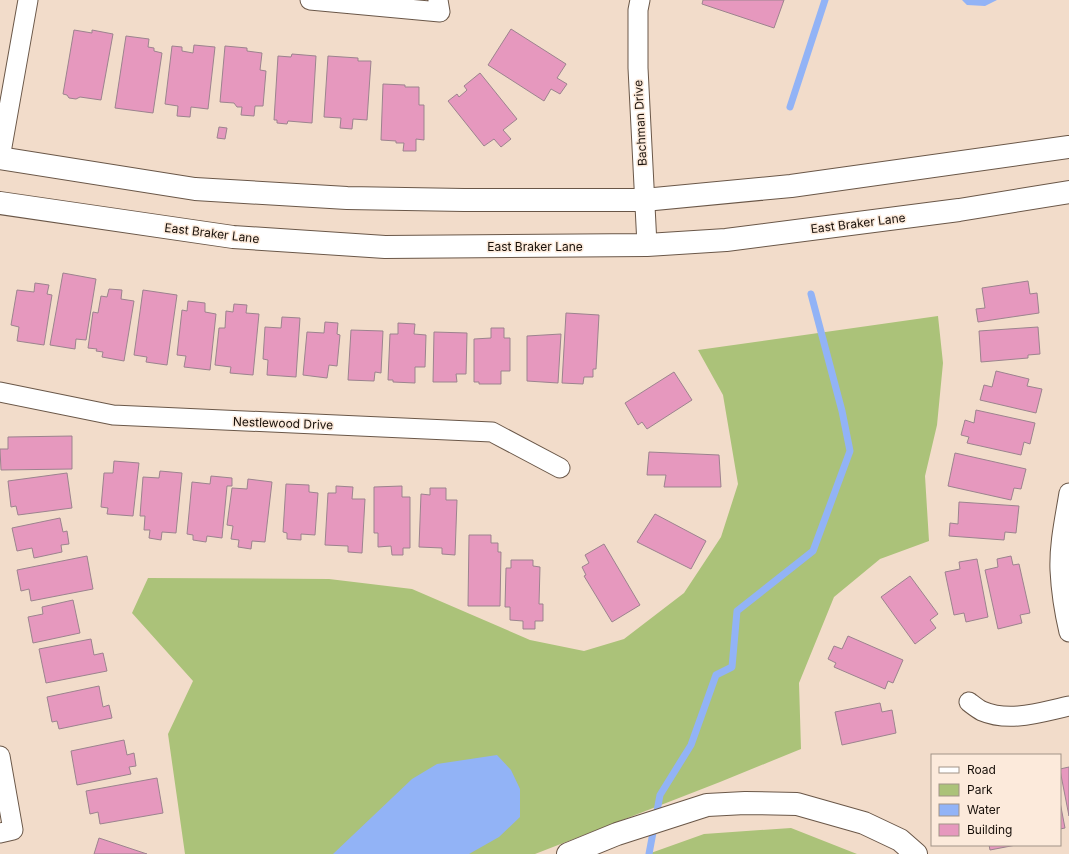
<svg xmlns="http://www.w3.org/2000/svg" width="1069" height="854" font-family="Inter,sans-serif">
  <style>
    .green { fill: #abc279 }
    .water { fill: #92b3f6 }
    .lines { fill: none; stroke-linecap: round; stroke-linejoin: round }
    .stream { stroke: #92b3f6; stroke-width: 7 }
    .building { fill: #e698be; stroke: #9c838e }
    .street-casing { stroke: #6a5748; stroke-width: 21 }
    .secondary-casing { stroke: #6a5748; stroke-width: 24 }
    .street { stroke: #fff; stroke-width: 19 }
    .secondary { stroke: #fff; stroke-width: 22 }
    .labels { text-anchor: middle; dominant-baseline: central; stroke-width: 3; stroke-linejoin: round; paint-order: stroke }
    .street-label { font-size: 12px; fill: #18100a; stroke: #fceadb }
  </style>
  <rect width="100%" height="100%" fill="#f2dcca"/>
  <path class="green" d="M 938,316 L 943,363 L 937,425 L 925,476 L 929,541 L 880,559 L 834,597 L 799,683 L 801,749 L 720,782 L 535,854 L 185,854 L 168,734 L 193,681 L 132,613 L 148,578 L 329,579 L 412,589 L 530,640 L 584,651 L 624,639 L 684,593 L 721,537 L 738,484 L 723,395 L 698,350 Z
    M 791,828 L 857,854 L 648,854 L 704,834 Z"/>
  <path class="water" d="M 962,0 L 997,0 L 985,6 L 967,5 Z
    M 497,755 L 511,770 L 520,789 L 520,817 L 499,837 L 469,854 L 333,854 L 412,779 L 437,764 Z"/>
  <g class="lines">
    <path class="stream" d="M 790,107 L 825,0
      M 649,854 L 660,795 L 691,745 L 716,675 L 732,667 L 737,611 L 813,551 L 850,451 L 842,411 L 811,294"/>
  </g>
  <path class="building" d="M 703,0 L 784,0 L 774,28 L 702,4 Z
    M 511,29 L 566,64 L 557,78 L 567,84 L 560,94 L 551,89 L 544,101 L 488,65 Z
    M 74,30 L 92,33 L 92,30 L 113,34 L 101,100 L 80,97 L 76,99 L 69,98 L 67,95 L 63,94 Z
    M 126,36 L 149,39 L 148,47 L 154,48 L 154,51 L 162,53 L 153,113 L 115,108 Z
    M 194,45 L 215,47 L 208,109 L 191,107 L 190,117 L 177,116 L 178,106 L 165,104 L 172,46 L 182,47 L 182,51 L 193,53 Z
    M 225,46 L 247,48 L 247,51 L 262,53 L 260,70 L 266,71 L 263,106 L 255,106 L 254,116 L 241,115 L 242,107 L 237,107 L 234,103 L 220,102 Z
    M 292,54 L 316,56 L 312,123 L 288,121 L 287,124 L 277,123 L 277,120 L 274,120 L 278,56 L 291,57 Z
    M 328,56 L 358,58 L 358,61 L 371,61 L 367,120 L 353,119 L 352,129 L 340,128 L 341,118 L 324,117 Z
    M 480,73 L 517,119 L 503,130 L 511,139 L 501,147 L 494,139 L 484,146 L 448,101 L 457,94 L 459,97 L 466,91 L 467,90 L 464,86 Z
    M 383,84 L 405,85 L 405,87 L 419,87 L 419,105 L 424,105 L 424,140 L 416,139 L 416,151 L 403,151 L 404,143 L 396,143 L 396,141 L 381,140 Z
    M 219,127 L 227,128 L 225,139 L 217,138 Z
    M 63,273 L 96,279 L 86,340 L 76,339 L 75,349 L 50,345 Z
    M 1028,281 L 1030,294 L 1037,293 L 1039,313 L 978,322 L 976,309 L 985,308 L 982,288 Z
    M 35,283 L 49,285 L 47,294 L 52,295 L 44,345 L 17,341 L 19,327 L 11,325 L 17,290 L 34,292 Z
    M 109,289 L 122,290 L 121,299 L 134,301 L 124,361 L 102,357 L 103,352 L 96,351 L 97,349 L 88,348 L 93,312 L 98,313 L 101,296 L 107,297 Z
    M 143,290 L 177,295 L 167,365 L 146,362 L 147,357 L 134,355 Z
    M 188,301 L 205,303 L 205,312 L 216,314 L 210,370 L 184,367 L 186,356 L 177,355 L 182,310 L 187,311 Z
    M 234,304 L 247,305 L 246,313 L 259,314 L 253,375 L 230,373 L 231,367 L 215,365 L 219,328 L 225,328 L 226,311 L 233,312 Z
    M 566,313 L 599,315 L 596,369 L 593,369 L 593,377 L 584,377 L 583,384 L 562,383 Z
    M 282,317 L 300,318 L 296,377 L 267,375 L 268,360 L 263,359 L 265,327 L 281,328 Z
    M 325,322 L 338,323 L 337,334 L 340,335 L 337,366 L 329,365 L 327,378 L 303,375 L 307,332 L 324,333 Z
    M 398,323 L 415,324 L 414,334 L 426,335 L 425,367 L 415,367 L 415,383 L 393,382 L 393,380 L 388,380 L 390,334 L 398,334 Z
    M 1038,327 L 1040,354 L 1028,355 L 1028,358 L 981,362 L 979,331 Z
    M 491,328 L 504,328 L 504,338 L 510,338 L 510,371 L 501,371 L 501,384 L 479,384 L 479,382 L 474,382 L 474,339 L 491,338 Z
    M 351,330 L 383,331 L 381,373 L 375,372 L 374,381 L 348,380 Z
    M 434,332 L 467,333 L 466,374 L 456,374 L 457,382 L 433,382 Z
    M 561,334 L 558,383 L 527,381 L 527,336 Z
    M 996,371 L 1029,379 L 1027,386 L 1042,389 L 1036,413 L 980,400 L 984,385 L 992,387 Z
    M 674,372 L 692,400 L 647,429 L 642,422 L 638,425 L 625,403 Z
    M 976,410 L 1035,423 L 1030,444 L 1024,442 L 1021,455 L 967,443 L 969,437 L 961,435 L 965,420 L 974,423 Z
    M 72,436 L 72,469 L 1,470 L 0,449 L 8,449 L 8,437 Z
    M 649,452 L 719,455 L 721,487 L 664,487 L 666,475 L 647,475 Z
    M 955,453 L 1026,469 L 1021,489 L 1014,488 L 1011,500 L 948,486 Z
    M 114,461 L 139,463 L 133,516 L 107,514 L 108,508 L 101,507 L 104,473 L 113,473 Z
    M 160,471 L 182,473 L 176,533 L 162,532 L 161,540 L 149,538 L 150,530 L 144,530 L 145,516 L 140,516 L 143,477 L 159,478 Z
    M 67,473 L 72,508 L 18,515 L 16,506 L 11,507 L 8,481 Z
    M 211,476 L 232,478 L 232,486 L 227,486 L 222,538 L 207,536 L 206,542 L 193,540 L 193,535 L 187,534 L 192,482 L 210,484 Z
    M 248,479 L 272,482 L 265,542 L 252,541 L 251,549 L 238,547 L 239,540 L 231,539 L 233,526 L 227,525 L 232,488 L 247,489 Z
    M 286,484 L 309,485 L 309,492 L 318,493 L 315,535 L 301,534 L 301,540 L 287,539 L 287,533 L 283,532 Z
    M 336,486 L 353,487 L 352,499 L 365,499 L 362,553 L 348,552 L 348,546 L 325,545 L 328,493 L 336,493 Z
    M 402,486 L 402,497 L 410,497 L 410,548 L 403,548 L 403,555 L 392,555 L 391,546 L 378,547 L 378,533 L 374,533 L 374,487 Z
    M 430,488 L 446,488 L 446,500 L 457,500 L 455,555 L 442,554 L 442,548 L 419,547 L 421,494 L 430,495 Z
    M 959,502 L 1019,506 L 1016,533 L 1005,532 L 1004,540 L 949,536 L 950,523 L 958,524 Z
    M 655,514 L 706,541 L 691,569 L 637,542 Z
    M 60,518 L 63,532 L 67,531 L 69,544 L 61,545 L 62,552 L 34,558 L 32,548 L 17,551 L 12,528 Z
    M 469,535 L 491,535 L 491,543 L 498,543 L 498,552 L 501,552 L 500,606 L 468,606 Z
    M 604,544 L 640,605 L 612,622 L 584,576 L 586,575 L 582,567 L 589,563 L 585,555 Z
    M 87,556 L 93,589 L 31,601 L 29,589 L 21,591 L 17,570 Z
    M 1011,556 L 1013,565 L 1019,564 L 1030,613 L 1020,615 L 1022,623 L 998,629 L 985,570 L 998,567 L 997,559 Z
    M 977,559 L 988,617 L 966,622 L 964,613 L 954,615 L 945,572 L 960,569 L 959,562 Z
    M 511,560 L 533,560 L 533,566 L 540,567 L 539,604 L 543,604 L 543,621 L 535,621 L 535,629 L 523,629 L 523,621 L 510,620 L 510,607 L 505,607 L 506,568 L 511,568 Z
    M 910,576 L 938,614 L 930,620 L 936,628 L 915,644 L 881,597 Z
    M 73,600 L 80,633 L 33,643 L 28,617 L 43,614 L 42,607 Z
    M 848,636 L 903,660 L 893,683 L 888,681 L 885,689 L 834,667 L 836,663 L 828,659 L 834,646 L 842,649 Z
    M 91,639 L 94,655 L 103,653 L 107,671 L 46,683 L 39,649 Z
    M 99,686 L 103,707 L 109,705 L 112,718 L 59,729 L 57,721 L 52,722 L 47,697 Z
    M 880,703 L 882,712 L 892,710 L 896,733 L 842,745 L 835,712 Z
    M 124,740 L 127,755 L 134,753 L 136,766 L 129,767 L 131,774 L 77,785 L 71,751 Z
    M 1069,767 L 1069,816 L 1060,770 L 1060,769 Z
    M 157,778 L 163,813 L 100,824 L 98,812 L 90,814 L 86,791 Z
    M 1060,802 L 1065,828 L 1060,829 Z
    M 99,838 L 147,854 L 94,854 Z
    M 989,845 L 1016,845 L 990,850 Z"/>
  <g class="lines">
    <defs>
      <path id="street" d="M 310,0 L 440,12 L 438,0
        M 640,0 L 638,10 L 638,68 L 647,245
        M 0,158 L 28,0
        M 0,392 L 113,415 L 492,432 L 560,468
        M 1069,493 C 1065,518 1059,544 1060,570 C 1061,591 1064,611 1069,632
        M 969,702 C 973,705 978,709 982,711 C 1010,723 1041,712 1069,706
        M 0,756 L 13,830 L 0,833"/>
      <path id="secondary" d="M 0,158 L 195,189 L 347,198 L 464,200 L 644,200 L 791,186 L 1069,147
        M 0,203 L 233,237 L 385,247 L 647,245 L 726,240 L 959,210 L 1069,192
        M 568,854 L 617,834 L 707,805 L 745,803 L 797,804 L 864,823 L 900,840 L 916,854"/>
    </defs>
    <use href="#street" class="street-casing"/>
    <use href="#secondary" class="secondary-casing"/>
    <use href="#street" class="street"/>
    <use href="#secondary" class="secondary"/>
  </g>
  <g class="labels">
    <g class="street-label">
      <text transform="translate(640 123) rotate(-93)">Bachman Drive</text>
      <text transform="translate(858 223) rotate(-7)">East Braker Lane</text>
      <text transform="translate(212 233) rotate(7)">East Braker Lane</text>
      <text x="535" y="246">East Braker Lane</text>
      <text transform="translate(283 423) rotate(2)">Nestlewood Drive</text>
    </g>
  </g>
  <rect x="931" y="754" width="130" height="92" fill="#fceadb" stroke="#a19387"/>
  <rect x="939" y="767" width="20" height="6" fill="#ffffff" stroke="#a19387"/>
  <text x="967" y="774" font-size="12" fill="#18100a">Road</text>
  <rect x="939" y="784" width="20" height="12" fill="#abc279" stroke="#a19387"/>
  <text x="967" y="794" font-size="12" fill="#18100a">Park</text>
  <rect x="939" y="804" width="20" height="12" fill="#92b3f6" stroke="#a19387"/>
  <text x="967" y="814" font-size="12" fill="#18100a">Water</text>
  <rect x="939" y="824" width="20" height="12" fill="#e698be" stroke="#a19387"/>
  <text x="967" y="834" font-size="12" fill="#18100a">Building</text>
</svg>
